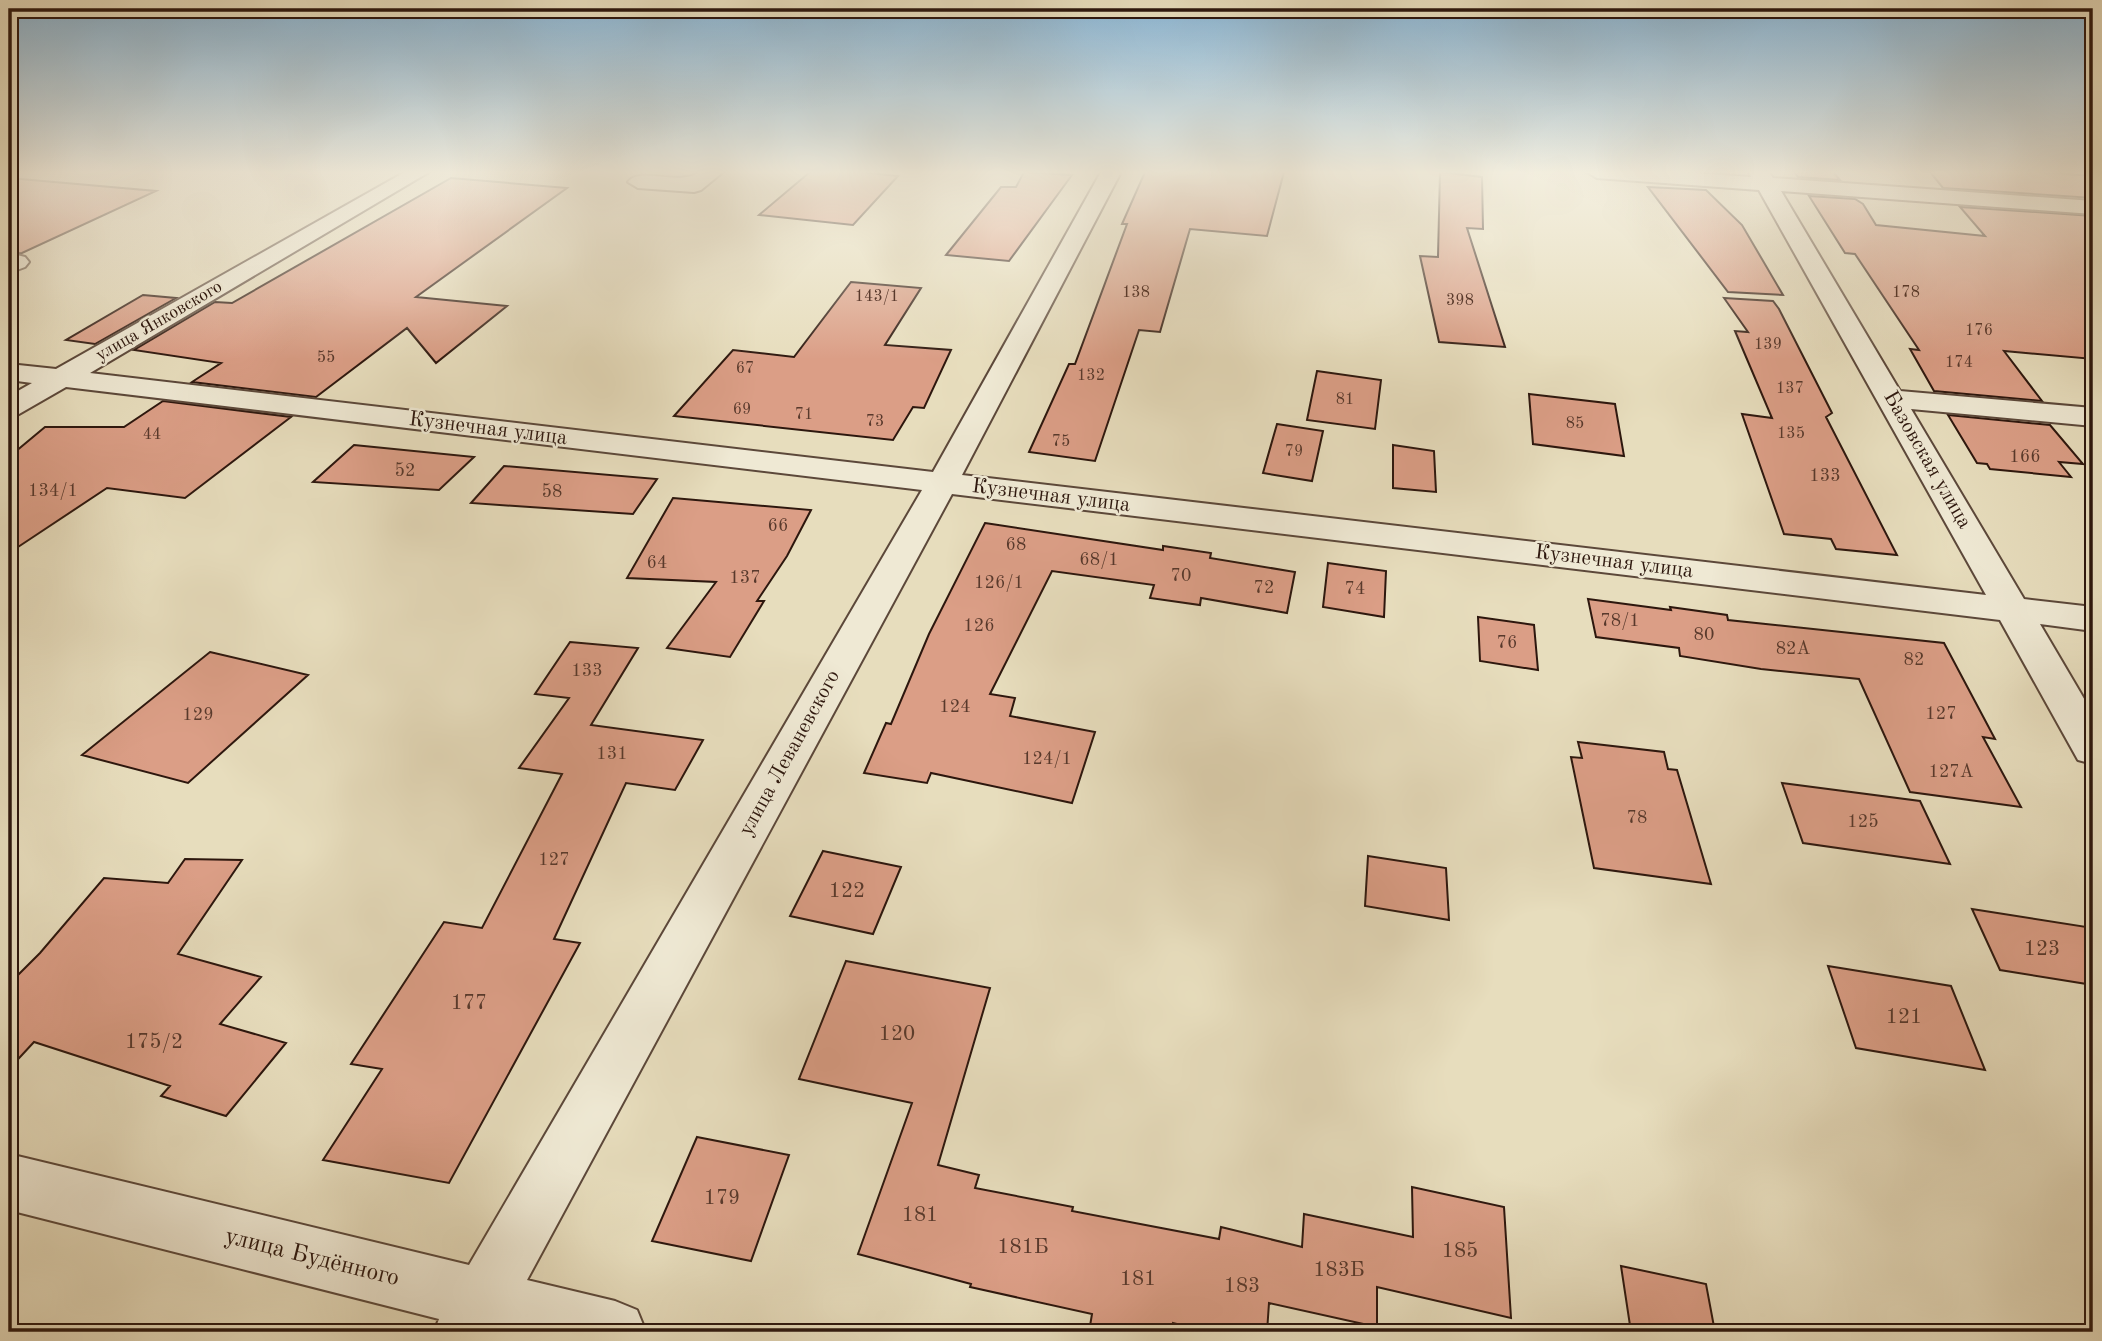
<svg xmlns="http://www.w3.org/2000/svg" width="2102" height="1341" font-family="'Old Standard TT',serif">
  <style>
    .building { fill: #db9e86; stroke: #2d170e; stroke-width: 2 }
    .lines { fill: none; stroke-linecap: round; stroke-linejoin: round }
    .minor-casing { stroke: #5c483a; stroke-width: 4 }
    .minor { fill: #efe9d4; fill-rule: evenodd }
    .labels { text-anchor: middle; dominant-baseline: central; stroke-width: 5; stroke-linejoin: round; paint-order: stroke }
    .far-number-label { font-size: 16px; fill: #58392c }
    .far-street-label { font-size: 18px; fill: #2d170e; stroke: #efe9d4 }
    .number-label { font-size: 18px; fill: #58392c }
    .street-label { font-size: 21px; fill: #2d170e; stroke: #efe9d4 }
    .near-number-label { font-size: 21px; fill: #58392c }
    .near-street-label { font-size: 24px; fill: #2d170e; stroke: #efe9d4 }
  </style>
  <rect width="100%" height="100%" fill="#e7ddbd"/>
  <filter id="stains"><feTurbulence type="fractalNoise" baseFrequency=".00286" numOctaves="4"/><feColorMatrix values="0 0 0 0 .2 0 0 0 0 .09 0 0 0 0 .02 0 0 0 .5 -.17"/></filter>
  <radialGradient id="worn" r=".72"><stop offset=".6" stop-color="#630" stop-opacity="0"/><stop offset="1" stop-color="#630" stop-opacity=".3"/></radialGradient>
  <path class="building" d="M 810,172 L 861,172 L 898,176 L 853,225 L 759,215 Z
    M 1024,172 L 1072,175 L 1009,261 L 946,255 L 1001,187 L 1016,187 Z
    M 1145,172 L 1284,172 L 1267,236 L 1190,229 L 1160,332 L 1139,330 L 1095,461 L 1029,452 L 1069,364 L 1075,364 L 1127,224 L 1122,224 Z
    M 1440,172 L 1482,177 L 1483,229 L 1467,228 L 1505,347 L 1439,342 L 1420,256 L 1438,257 Z
    M 1794,172 L 1833,172 L 1840,180 L 1798,177 Z
    M 1930,172 L 2037,172 L 2093,176 L 2093,198 L 1943,188 Z
    M 9,178 L 156,191 L 22,253 L 9,254 Z
    M 451,178 L 567,188 L 416,297 L 507,306 L 436,363 L 407,328 L 316,397 L 192,382 L 221,363 L 134,350 L 215,302 L 232,303 Z
    M 1648,187 L 1706,190 L 1742,225 L 1783,295 L 1728,292 Z
    M 1809,196 L 1855,199 L 1863,204 L 1876,225 L 1985,236 L 1960,207 L 2093,216 L 2093,359 L 2004,351 L 2042,401 L 1934,391 L 1910,349 L 1919,350 L 1855,254 L 1845,253 Z
    M 851,282 L 921,288 L 885,345 L 951,350 L 924,408 L 913,407 L 893,440 L 674,416 L 733,350 L 794,357 Z
    M 143,295 L 176,298 L 95,344 L 66,340 Z
    M 1724,298 L 1773,301 L 1779,309 L 1832,413 L 1826,417 L 1897,555 L 1836,549 L 1831,539 L 1784,534 L 1742,414 L 1772,418 L 1735,331 L 1748,332 Z
    M 1317,371 L 1381,380 L 1375,429 L 1307,420 Z
    M 1529,394 L 1615,404 L 1624,456 L 1533,444 Z
    M 163,401 L 291,417 L 185,498 L 107,488 L 9,553 L 9,457 L 45,427 L 124,427 Z
    M 1948,415 L 2050,425 L 2083,464 L 2059,462 L 2071,477 L 1990,469 L 1987,464 L 1977,463 Z
    M 1277,424 L 1323,431 L 1312,481 L 1263,473 Z
    M 354,445 L 474,457 L 439,490 L 313,482 Z
    M 1393,445 L 1434,451 L 1436,492 L 1393,488 Z
    M 504,466 L 657,479 L 633,514 L 471,503 Z
    M 673,498 L 811,510 L 787,556 L 757,601 L 764,601 L 730,657 L 667,648 L 716,582 L 627,578 Z
    M 985,523 L 1163,550 L 1163,546 L 1211,553 L 1210,558 L 1295,572 L 1287,613 L 1201,598 L 1200,605 L 1150,598 L 1154,585 L 1052,571 L 990,694 L 1015,698 L 1010,716 L 1095,732 L 1072,803 L 931,773 L 927,783 L 864,773 L 886,723 L 891,724 L 929,634 Z
    M 1328,563 L 1386,571 L 1384,617 L 1323,607 Z
    M 1588,599 L 1671,610 L 1670,607 L 1727,615 L 1728,620 L 1944,643 L 1995,739 L 1983,737 L 2021,807 L 1910,792 L 1859,679 L 1761,669 L 1680,656 L 1679,648 L 1596,637 Z
    M 1478,617 L 1534,625 L 1538,670 L 1480,661 Z
    M 570,642 L 638,648 L 591,725 L 703,740 L 675,790 L 626,783 L 554,939 L 580,943 L 449,1183 L 323,1160 L 382,1069 L 351,1064 L 444,922 L 482,928 L 562,774 L 519,768 L 569,698 L 535,694 Z
    M 210,652 L 308,675 L 188,783 L 82,755 Z
    M 1578,742 L 1664,752 L 1668,769 L 1677,770 L 1711,884 L 1594,868 L 1571,757 L 1582,758 Z
    M 1782,783 L 1920,801 L 1950,864 L 1803,843 Z
    M 823,851 L 901,867 L 873,934 L 790,916 Z
    M 1368,856 L 1446,868 L 1449,920 L 1365,906 Z
    M 185,859 L 242,860 L 178,954 L 261,977 L 220,1024 L 286,1043 L 226,1116 L 161,1096 L 170,1086 L 34,1042 L 9,1069 L 9,984 L 40,953 L 104,878 L 168,883 Z
    M 1972,909 L 2093,928 L 2093,985 L 2000,970 Z
    M 846,961 L 990,988 L 938,1165 L 979,1175 L 975,1188 L 1073,1207 L 1072,1211 L 1219,1239 L 1221,1227 L 1302,1247 L 1304,1214 L 1413,1237 L 1412,1187 L 1504,1207 L 1511,1318 L 1377,1287 L 1377,1327 L 1269,1303 L 1267,1332 L 1209,1332 L 1173,1323 L 1172,1332 L 1122,1332 L 1090,1326 L 1092,1314 L 970,1287 L 971,1284 L 858,1254 L 912,1103 L 799,1079 Z
    M 1828,966 L 1951,986 L 1985,1070 L 1856,1048 Z
    M 697,1137 L 789,1155 L 751,1261 L 652,1241 Z
    M 1621,1266 L 1706,1284 L 1715,1332 L 1631,1332 Z"/>
  <g class="lines">
    <defs>
      <path id="minor" d="M 405,172 L 429,172 L 90,373 L 933,472 L 1101,172 L 1121,172 L 962,475 L 1986,595 L 1759,190 L 1597,178 L 1587,172 L 1680,172 L 1751,177 L 1749,172 L 1769,172 L 1773,178 L 2093,201 L 2093,214 L 1781,191 L 1900,391 L 2093,408 L 2093,426 L 1911,409 L 2024,599 L 2093,607 L 2093,631 L 2040,624 L 2093,714 L 2093,764 L 2078,760 L 2000,620 L 952,494 L 527,1280 L 615,1301 L 637,1310 L 646,1332 L 434,1332 L 439,1319 L 9,1210 L 9,1154 L 469,1265 L 922,490 L 66,387 L 19,414 L 9,417 L 9,396 L 32,383 L 9,380 L 9,364 L 56,369 Z
        M 700,172 L 723,172 L 701,190 L 694,192 L 638,188 L 628,182 C 640,166 678,187 700,172 Z
        M 17,255 L 25,257 L 29,262 L 25,267 L 9,273 L 9,257 Z"/>
    </defs>
    <use href="#minor" class="minor-casing"/>
    <use href="#minor" class="minor"/>
  </g>
  <linearGradient id="sky" x2="0" y2="1"><stop stop-color="#89b6d6"/><stop offset="0.48" stop-color="#f4f0e1"/><stop offset="1" stop-color="#f4f0e1" stop-opacity="0"/></linearGradient>
  <rect width="2102" height="359" fill="url(#sky)"/>
  <g class="labels">
    <g class="far-number-label">
      <text x="1136" y="293">138</text>
      <text x="1906" y="293">178</text>
      <text x="877" y="297">143/1</text>
      <text x="1460" y="301">398</text>
      <text x="1979" y="331">176</text>
      <text x="1768" y="345">139</text>
      <text x="326" y="358">55</text>
      <text x="1959" y="363">174</text>
      <text x="745" y="369">67</text>
      <text x="1091" y="376">132</text>
      <text x="1790" y="389">137</text>
      <text x="1345" y="400">81</text>
      <text x="742" y="410">69</text>
      <text x="804" y="415">71</text>
      <text x="875" y="422">73</text>
      <text x="1575" y="424">85</text>
      <text x="1791" y="434">135</text>
      <text x="152" y="435">44</text>
      <text x="1061" y="442">75</text>
      <text x="1294" y="452">79</text>
    </g>
    <g class="far-street-label">
      <text transform="translate(159 321) rotate(-30)">улица Янковского</text>
    </g>
    <g class="number-label">
      <text x="2025" y="457">166</text>
      <text x="405" y="471">52</text>
      <text x="1825" y="476">133</text>
      <text x="53" y="491">134/1</text>
      <text x="552" y="492">58</text>
      <text x="778" y="526">66</text>
      <text x="1016" y="545">68</text>
      <text x="1099" y="560">68/1</text>
      <text x="657" y="563">64</text>
      <text x="1181" y="576">70</text>
      <text x="745" y="578">137</text>
      <text x="999" y="583">126/1</text>
      <text x="1264" y="588">72</text>
      <text x="1355" y="589">74</text>
      <text x="1620" y="621">78/1</text>
      <text x="979" y="626">126</text>
      <text x="1704" y="635">80</text>
      <text x="1507" y="643">76</text>
      <text x="1793" y="649">82А</text>
      <text x="1914" y="660">82</text>
      <text x="587" y="671">133</text>
      <text x="955" y="707">124</text>
      <text x="1941" y="714">127</text>
      <text x="198" y="715">129</text>
      <text x="612" y="754">131</text>
      <text x="1047" y="759">124/1</text>
      <text x="1951" y="772">127А</text>
      <text x="1637" y="818">78</text>
      <text x="1863" y="822">125</text>
      <text x="554" y="860">127</text>
    </g>
    <g class="street-label">
      <text transform="translate(488 429) rotate(7)">Кузнечная улица</text>
      <text transform="translate(1927 460) rotate(60)">Базовская улица</text>
      <text transform="translate(1051 496) rotate(7)">Кузнечная улица</text>
      <text transform="translate(1614 562) rotate(7)">Кузнечная улица</text>
      <text transform="translate(790 753) rotate(-61)">улица Леваневского</text>
    </g>
    <g class="near-number-label">
      <text x="847" y="891">122</text>
      <text x="2042" y="949">123</text>
      <text x="469" y="1003">177</text>
      <text x="1904" y="1017">121</text>
      <text x="897" y="1034">120</text>
      <text x="154" y="1042">175/2</text>
      <text x="722" y="1198">179</text>
      <text x="920" y="1215">181</text>
      <text x="1023" y="1247">181Б</text>
      <text x="1460" y="1251">185</text>
      <text x="1339" y="1270">183Б</text>
      <text x="1138" y="1279">181</text>
      <text x="1242" y="1286">183</text>
    </g>
    <g class="near-street-label">
      <text transform="translate(312 1258) rotate(14)">улица Будённого</text>
    </g>
  </g>
  <rect width="2102" height="1341" fill="none" stroke="#e7ddbd" stroke-width="35"/>
  <rect x="10" y="10" width="2081" height="1320" fill="none" stroke="#2d170e" stroke-width="3.5"/>
  <rect x="18" y="18" width="2067" height="1306" fill="none" stroke="#2d170e" stroke-width="2"/>
  <rect width="100%" height="100%" filter="url(#stains)"/>
  <rect width="100%" height="100%" fill="url(#worn)"/>
</svg>
